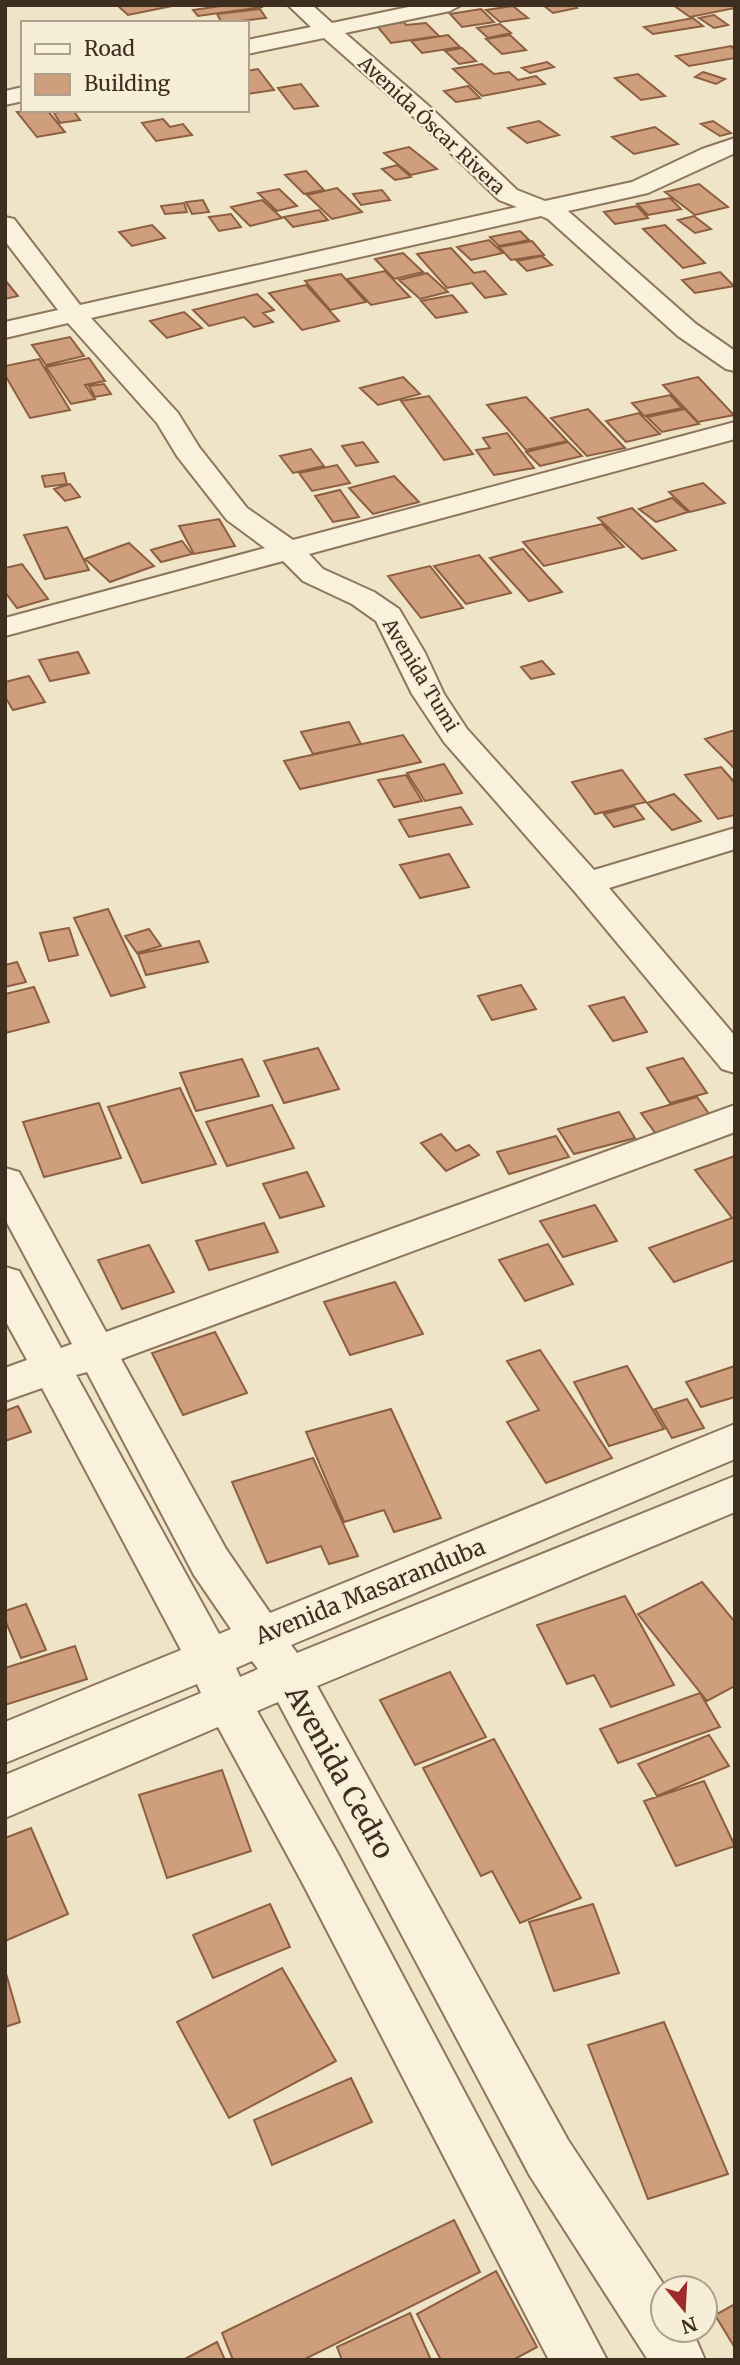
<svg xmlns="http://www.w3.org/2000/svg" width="740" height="2365" font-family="Merriweather,serif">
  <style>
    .building { fill: #cf9f7d; stroke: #8d5f41; stroke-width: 2 }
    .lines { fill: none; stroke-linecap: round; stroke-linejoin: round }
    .minor-casing { stroke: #8d765c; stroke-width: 4 }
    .minor { fill: #faf1dc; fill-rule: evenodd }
    .labels { text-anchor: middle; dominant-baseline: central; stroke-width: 5; stroke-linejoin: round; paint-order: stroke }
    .far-street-label { font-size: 19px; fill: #3d2e20; stroke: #f7eed8 }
    .street-label { font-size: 23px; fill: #3d2e20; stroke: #f7eed8 }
    .near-street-label { font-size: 28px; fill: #3d2e20; stroke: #f7eed8 }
  </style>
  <rect width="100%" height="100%" fill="#f0e4c8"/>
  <path class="building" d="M 117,5 L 177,5 L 128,15 Z
    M 228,5 L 263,7 L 198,16 L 193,10 Z
    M 543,5 L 574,5 L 577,8 L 553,13 Z
    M 673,5 L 735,5 L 735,8 L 690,17 Z
    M 513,6 L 528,18 L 500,22 L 486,10 Z
    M 260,9 L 266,18 L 222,23 L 217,14 Z
    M 481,9 L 494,22 L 462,27 L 450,14 Z
    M 714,15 L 728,25 L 714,28 L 699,18 Z
    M 693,18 L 703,26 L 653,34 L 644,27 Z
    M 404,22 L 406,25 L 426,23 L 439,36 L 391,43 L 377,26 Z
    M 500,24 L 511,33 L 488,38 L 477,28 Z
    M 448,35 L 460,47 L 422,53 L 411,41 Z
    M 510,35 L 526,50 L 502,54 L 486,39 Z
    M 731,46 L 735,50 L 735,58 L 689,66 L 676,56 Z
    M 462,48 L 476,61 L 459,64 L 445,51 Z
    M 547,62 L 554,67 L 530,73 L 522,68 Z
    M 482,64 L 494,74 L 509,72 L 518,80 L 536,76 L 545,84 L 482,96 L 453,69 Z
    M 258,69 L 274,90 L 247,94 L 247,71 Z
    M 703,72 L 725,79 L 716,84 L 695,77 Z
    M 638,74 L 665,96 L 641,100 L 615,78 Z
    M 301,84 L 318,106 L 294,109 L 278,88 Z
    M 468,86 L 480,98 L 456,102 L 444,91 Z
    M 47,110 L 65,132 L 37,137 L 17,112 Z
    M 73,110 L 80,120 L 60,123 L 54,113 Z
    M 163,119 L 170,127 L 183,124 L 192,135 L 156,141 L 142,123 Z
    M 539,121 L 559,135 L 527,143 L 508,128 Z
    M 713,121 L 731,133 L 720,136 L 701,124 Z
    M 655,127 L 678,144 L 634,154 L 612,137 Z
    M 409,147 L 437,169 L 411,175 L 384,153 Z
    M 397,165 L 411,177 L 395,180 L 382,169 Z
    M 306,171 L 324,190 L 304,194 L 285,175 Z
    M 699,184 L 728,207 L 695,215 L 665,192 Z
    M 337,188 L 362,212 L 332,219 L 307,195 Z
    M 279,189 L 297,206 L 277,211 L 258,193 Z
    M 382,190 L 390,200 L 361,205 L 353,194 Z
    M 670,198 L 681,209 L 648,215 L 637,204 Z
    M 203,200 L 209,212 L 192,214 L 186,202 Z
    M 262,200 L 282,218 L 250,226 L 231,207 Z
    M 184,203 L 187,212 L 165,214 L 161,206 Z
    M 637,206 L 648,218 L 615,224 L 604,212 Z
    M 319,210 L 328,220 L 293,227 L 284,217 Z
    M 231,214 L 241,227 L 219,231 L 209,217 Z
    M 694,216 L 711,229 L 695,233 L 678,220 Z
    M 152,225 L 165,238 L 132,246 L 119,232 Z
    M 665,225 L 705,263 L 683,268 L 643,229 Z
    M 520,231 L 529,240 L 499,246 L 490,237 Z
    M 489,240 L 503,253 L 471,260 L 457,247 Z
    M 532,241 L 544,255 L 511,260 L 499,247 Z
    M 451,248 L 474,273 L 485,271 L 506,294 L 485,298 L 472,283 L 447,288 L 417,254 Z
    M 403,253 L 423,272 L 394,279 L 375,259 Z
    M 542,256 L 552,265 L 527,271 L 517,261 Z
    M 385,271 L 410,297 L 371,305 L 347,279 Z
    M 720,272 L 734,286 L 695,293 L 682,280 Z
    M 427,273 L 448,292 L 420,299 L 399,280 Z
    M 341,274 L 366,302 L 330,310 L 305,281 Z
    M 5,280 L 18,296 L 5,299 Z
    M 306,285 L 339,321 L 302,330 L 269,293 Z
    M 257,294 L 274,310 L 263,313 L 273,322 L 254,327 L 244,317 L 209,326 L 193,310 Z
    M 452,295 L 467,312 L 436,318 L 421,301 Z
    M 184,312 L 202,328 L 167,338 L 150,321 Z
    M 70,337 L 84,356 L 46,365 L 32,345 Z
    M 89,358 L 105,381 L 85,385 L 95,399 L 71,404 L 46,367 Z
    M 39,359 L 70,410 L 30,418 L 5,375 L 5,366 Z
    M 403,377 L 420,394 L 378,405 L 360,388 Z
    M 698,377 L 734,415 L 698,422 L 663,385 Z
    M 104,384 L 111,394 L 95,397 L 89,386 Z
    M 670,395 L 682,408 L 644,416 L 632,403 Z
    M 429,396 L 473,454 L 444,460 L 401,401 Z
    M 526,397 L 567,441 L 526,450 L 487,405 Z
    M 588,409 L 625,448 L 587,456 L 551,418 Z
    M 685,409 L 699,424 L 662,432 L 647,417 Z
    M 639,413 L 660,434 L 626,442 L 606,421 Z
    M 507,433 L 534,468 L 494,475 L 476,450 L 490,448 L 483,438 Z
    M 363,442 L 378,462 L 356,466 L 342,446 Z
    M 568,442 L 582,456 L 540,466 L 526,452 Z
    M 311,449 L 324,466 L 293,473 L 280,456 Z
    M 337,465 L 350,483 L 312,491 L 299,473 Z
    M 64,473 L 67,484 L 45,487 L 42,476 Z
    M 394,476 L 419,502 L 373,514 L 349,488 Z
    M 703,483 L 725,503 L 690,512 L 669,492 Z
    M 70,484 L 80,497 L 65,501 L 54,489 Z
    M 340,490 L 359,517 L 333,522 L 315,496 Z
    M 672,498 L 688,512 L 656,522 L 639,509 Z
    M 632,508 L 676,550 L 642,559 L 598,518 Z
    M 219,519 L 235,546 L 194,554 L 179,526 Z
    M 602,524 L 624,547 L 544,566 L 523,542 Z
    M 67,527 L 89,570 L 45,579 L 24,535 Z
    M 182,541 L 192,554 L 161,562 L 151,550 Z
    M 129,543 L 154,566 L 110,582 L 85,559 Z
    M 523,549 L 562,592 L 529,601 L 490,558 Z
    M 479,555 L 511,593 L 466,604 L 434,566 Z
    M 22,564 L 48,599 L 17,608 L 5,592 L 5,568 Z
    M 430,566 L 463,608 L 421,618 L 388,576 Z
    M 78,652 L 89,673 L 50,681 L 39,660 Z
    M 542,661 L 554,674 L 531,679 L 521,667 Z
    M 29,676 L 45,702 L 13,710 L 5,697 L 5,682 Z
    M 349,722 L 361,744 L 313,754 L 301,732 Z
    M 735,730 L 735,767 L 734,768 L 705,739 Z
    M 403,735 L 421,762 L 300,789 L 284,761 Z
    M 444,764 L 462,793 L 425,801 L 407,773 Z
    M 721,767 L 735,783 L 735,815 L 718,819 L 685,775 Z
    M 622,770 L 646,802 L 595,814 L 572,782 Z
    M 406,775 L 422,801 L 394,807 L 378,780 Z
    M 674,794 L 701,821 L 672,830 L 647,803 Z
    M 634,806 L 644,819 L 614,827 L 604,814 Z
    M 461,807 L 472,824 L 409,837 L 399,820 Z
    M 449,854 L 469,887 L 420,898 L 400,865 Z
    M 108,909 L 145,987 L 111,996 L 74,918 Z
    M 69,928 L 78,955 L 49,961 L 40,933 Z
    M 149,929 L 161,946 L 137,953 L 125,936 Z
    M 199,941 L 208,962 L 146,975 L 138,954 Z
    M 17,962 L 26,982 L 5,987 L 5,965 Z
    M 521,985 L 536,1009 L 492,1020 L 478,996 Z
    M 34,987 L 49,1022 L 5,1033 L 5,994 Z
    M 624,997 L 647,1032 L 613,1041 L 589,1006 Z
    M 318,1048 L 339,1089 L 284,1103 L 264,1061 Z
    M 683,1058 L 707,1093 L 670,1103 L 647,1068 Z
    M 242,1059 L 259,1096 L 196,1111 L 180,1073 Z
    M 180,1088 L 216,1164 L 142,1183 L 108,1107 Z
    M 697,1097 L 712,1118 L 656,1134 L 641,1113 Z
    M 99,1103 L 121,1158 L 44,1177 L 23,1122 Z
    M 272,1105 L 294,1148 L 227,1166 L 206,1122 Z
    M 619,1112 L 635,1138 L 574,1154 L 558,1129 Z
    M 441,1134 L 456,1151 L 469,1145 L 479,1155 L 446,1171 L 421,1143 Z
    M 556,1136 L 569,1157 L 509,1174 L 497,1152 Z
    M 735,1156 L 735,1260 L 674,1282 L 649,1248 L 732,1218 L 695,1170 Z
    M 307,1172 L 324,1206 L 280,1218 L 263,1184 Z
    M 595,1205 L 617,1241 L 563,1257 L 540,1221 Z
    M 264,1223 L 278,1252 L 209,1270 L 196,1241 Z
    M 548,1244 L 573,1284 L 525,1301 L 499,1260 Z
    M 149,1245 L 174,1292 L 122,1309 L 98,1260 Z
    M 395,1282 L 423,1334 L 350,1355 L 324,1302 Z
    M 215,1332 L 247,1393 L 183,1415 L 152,1353 Z
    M 540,1350 L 612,1458 L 546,1483 L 507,1422 L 539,1410 L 507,1361 Z
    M 627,1366 L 664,1429 L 609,1446 L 574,1382 Z
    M 735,1366 L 735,1397 L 701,1407 L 686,1382 Z
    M 687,1399 L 704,1428 L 672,1438 L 655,1409 Z
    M 18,1406 L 31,1432 L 5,1441 L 5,1411 Z
    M 391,1409 L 441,1518 L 394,1532 L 384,1510 L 344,1522 L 306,1432 Z
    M 313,1458 L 358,1556 L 329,1564 L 321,1546 L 267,1563 L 232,1482 Z
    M 702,1582 L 735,1622 L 735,1686 L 707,1701 L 638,1614 Z
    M 625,1596 L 674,1685 L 611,1707 L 594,1675 L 567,1684 L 537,1625 Z
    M 26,1604 L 46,1650 L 21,1658 L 5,1620 L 5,1611 Z
    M 75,1646 L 87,1679 L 5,1705 L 5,1668 Z
    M 450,1672 L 486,1737 L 415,1765 L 380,1700 Z
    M 700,1693 L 720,1727 L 618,1763 L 600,1729 Z
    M 709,1735 L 729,1766 L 657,1796 L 638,1764 Z
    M 494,1739 L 581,1898 L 520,1923 L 492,1871 L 481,1876 L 423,1768 Z
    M 222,1770 L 251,1851 L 167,1878 L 139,1795 Z
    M 704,1781 L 735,1846 L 676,1866 L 644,1801 Z
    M 31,1828 L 68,1914 L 5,1941 L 5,1838 Z
    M 270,1904 L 290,1947 L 213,1978 L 193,1935 Z
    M 593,1904 L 619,1973 L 554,1991 L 529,1922 Z
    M 282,1968 L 336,2061 L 229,2118 L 177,2022 Z
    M 5,1970 L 20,2022 L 5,2027 Z
    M 664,2022 L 728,2174 L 648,2199 L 588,2045 Z
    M 351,2078 L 372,2122 L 272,2165 L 254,2120 Z
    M 454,2220 L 480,2272 L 303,2360 L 233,2360 L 222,2333 Z
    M 496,2271 L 537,2347 L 513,2360 L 441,2360 L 417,2314 Z
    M 735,2304 L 735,2348 L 715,2315 Z
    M 410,2313 L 431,2360 L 342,2360 L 337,2347 Z
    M 217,2342 L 225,2360 L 183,2360 Z"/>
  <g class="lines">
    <defs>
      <path id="minor" d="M 288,5 L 312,5 L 332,23 L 418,5 L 461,5 L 450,11 L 345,33 L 431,108 L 517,190 L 545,201 L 632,182 L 702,149 L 735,138 L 735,153 L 648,193 L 568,211 L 696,324 L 735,351 L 735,371 L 726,369 L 678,336 L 548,219 L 541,216 L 91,318 L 178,413 L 199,447 L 247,508 L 293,540 L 735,422 L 735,439 L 309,554 L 323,569 L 374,592 L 399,609 L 425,653 L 444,694 L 467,729 L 594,870 L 735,828 L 735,849 L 609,888 L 735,1036 L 735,1073 L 722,1069 L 575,892 L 444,742 L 412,694 L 376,621 L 352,604 L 303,581 L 283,561 L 5,636 L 5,618 L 265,548 L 227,520 L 177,456 L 157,423 L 68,323 L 5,338 L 5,322 L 58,310 L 5,241 L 5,217 L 14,219 L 80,305 L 517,207 L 499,200 L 415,118 L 324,38 L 247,54 L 247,40 L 311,27 Z
        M 23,87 L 23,101 L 5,105 L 5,91 Z
        M 735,1105 L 735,1132 L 121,1359 L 226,1549 L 270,1613 L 735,1424 L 735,1459 L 291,1645 L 297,1653 L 735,1476 L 735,1512 L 317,1686 L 568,2140 L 666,2288 L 663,2288 L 663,2330 L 692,2330 L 705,2360 L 648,2360 L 530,2176 L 278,1702 L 257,1711 L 337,1852 L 607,2360 L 549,2360 L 303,1884 L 218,1727 L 5,1818 L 5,1775 L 201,1693 L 197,1684 L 5,1763 L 5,1722 L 181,1650 L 42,1388 L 5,1401 L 5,1368 L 27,1360 L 5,1320 L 5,1267 L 19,1271 L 61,1348 L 72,1344 L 5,1219 L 5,1168 L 19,1172 L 106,1332 ZM 87,1372 L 194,1575 L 231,1629 L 219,1634 L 76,1375 ZM 252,1661 L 258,1669 L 240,1677 L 236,1668 Z"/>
    </defs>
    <use href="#minor" class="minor-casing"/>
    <use href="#minor" class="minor"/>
  </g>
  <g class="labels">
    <g class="far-street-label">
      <text transform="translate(432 125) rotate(43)">Avenida Óscar Rivera</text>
      <text transform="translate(421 675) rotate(59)">Avenida Tumi</text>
    </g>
    <g class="street-label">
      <text transform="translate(370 1591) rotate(-22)">Avenida Masaranduba</text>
    </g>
    <g class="near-street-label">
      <text transform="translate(340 1772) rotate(61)">Avenida Cedro</text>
    </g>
  </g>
  <rect width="740" height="2365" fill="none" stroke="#3d2e20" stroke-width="14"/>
  <rect x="21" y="21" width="228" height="91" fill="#f7eed8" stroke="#ada18e" stroke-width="2"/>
  <rect x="35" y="44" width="35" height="10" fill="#faf1dc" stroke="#ada18e" stroke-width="2"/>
  <text x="84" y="56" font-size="21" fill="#3d2e20">Road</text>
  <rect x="35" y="74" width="35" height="21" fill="#cf9f7d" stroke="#ada18e" stroke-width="2"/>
  <text x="84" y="91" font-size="21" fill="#3d2e20">Building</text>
  <g transform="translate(684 2309) rotate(162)"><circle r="33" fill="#f7eed8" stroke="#ada18e" stroke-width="2"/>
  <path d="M0-5L12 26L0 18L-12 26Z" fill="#9e2a2b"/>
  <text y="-10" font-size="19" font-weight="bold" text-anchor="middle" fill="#3d2e20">N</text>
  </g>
</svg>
